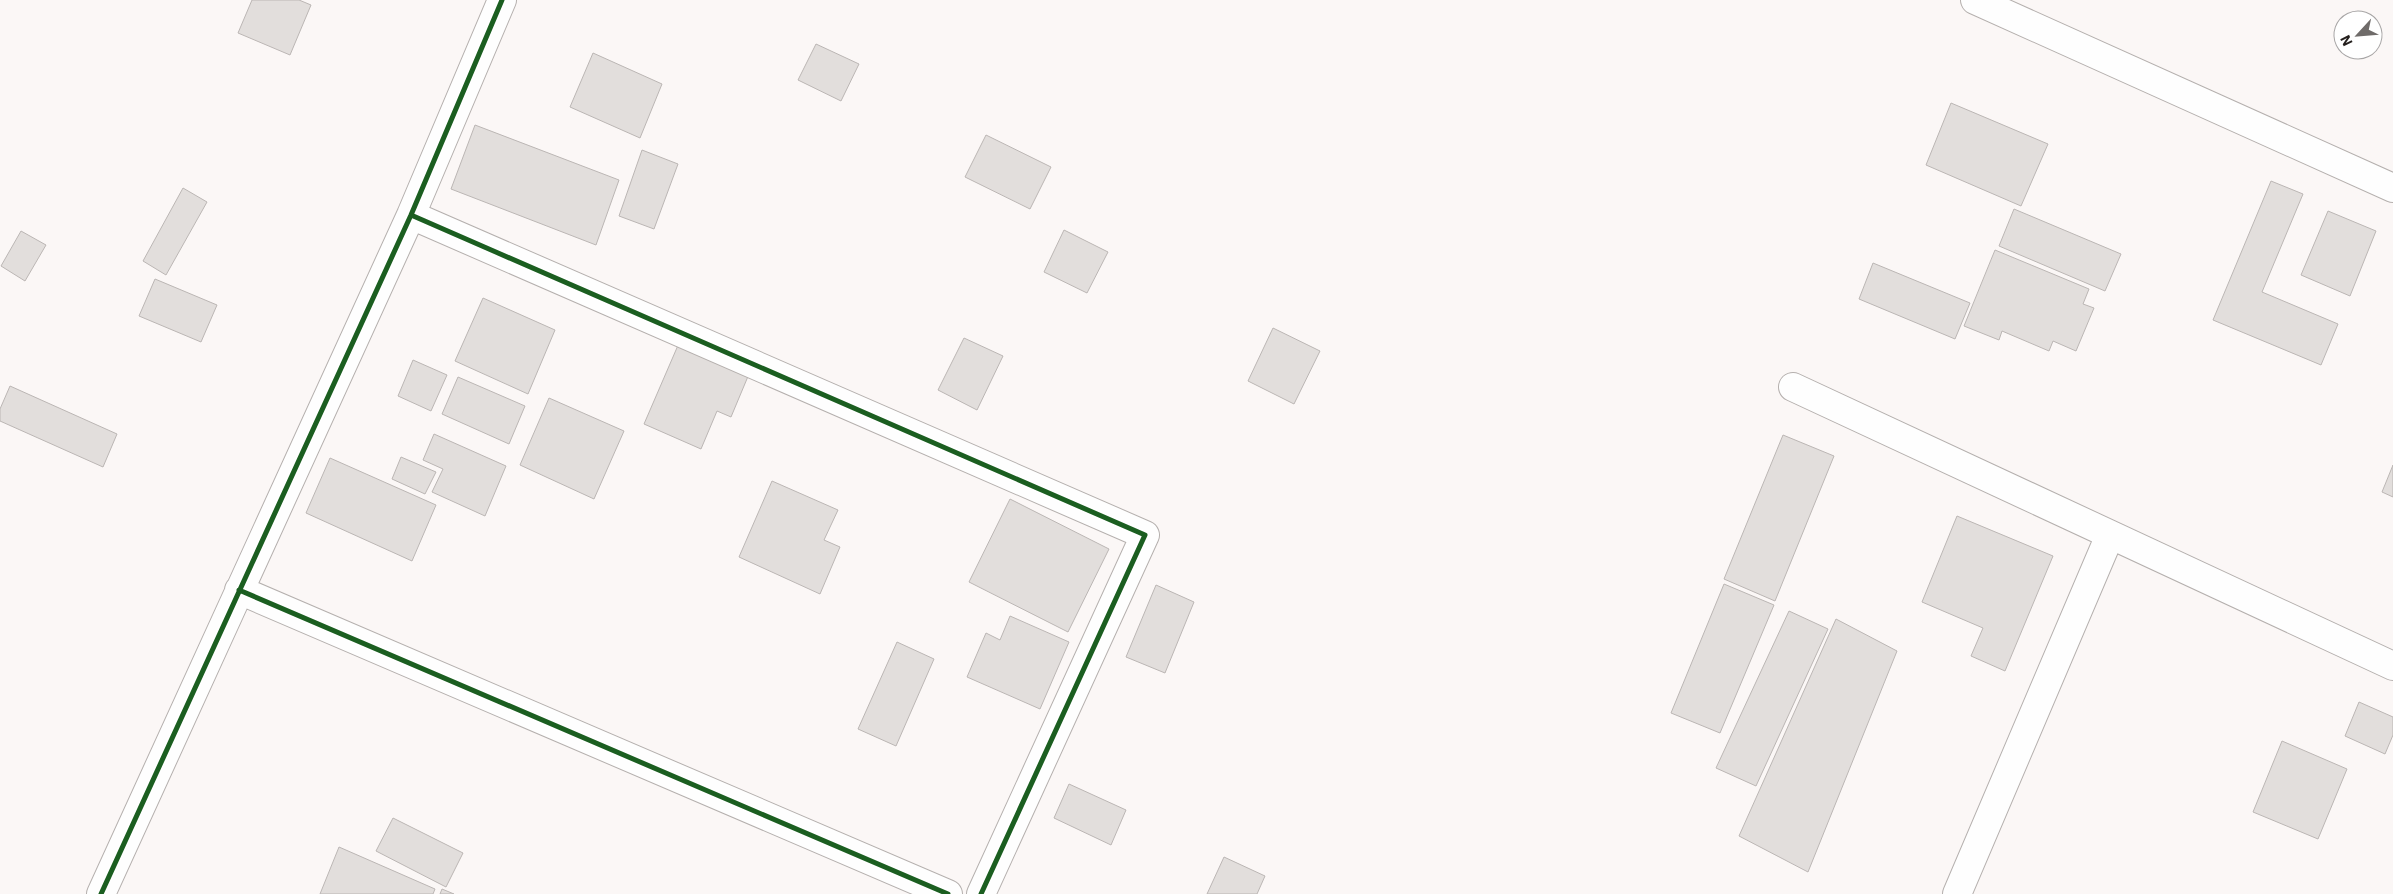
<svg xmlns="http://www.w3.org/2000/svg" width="2393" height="894" font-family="'IBM Plex Sans',sans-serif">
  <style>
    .building { fill: #e2dedc; stroke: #bbb6b4 }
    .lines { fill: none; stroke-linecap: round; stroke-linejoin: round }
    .minor-casing { stroke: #b5b0ae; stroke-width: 30 }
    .minor { stroke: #fefefe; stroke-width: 28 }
    .cycleway-casing { stroke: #fff; stroke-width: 8 }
    .cycleway { stroke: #1b5e20; stroke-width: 5 }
  </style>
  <rect width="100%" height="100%" fill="#fbf7f6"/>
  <path class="building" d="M 252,0 L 299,0 L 311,5 L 290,55 L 238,33 Z
    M 816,44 L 859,64 L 841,101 L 798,80 Z
    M 593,53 L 662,84 L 640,138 L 570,107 Z
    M 1951,103 L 2048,144 L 2021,206 L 1926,165 Z
    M 475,125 L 619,180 L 596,245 L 451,189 Z
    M 986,135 L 1051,167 L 1030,209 L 965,177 Z
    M 642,150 L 678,164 L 654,229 L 619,216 Z
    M 2271,181 L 2303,194 L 2262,292 L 2338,324 L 2321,365 L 2213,320 Z
    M 183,188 L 207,202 L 166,275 L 143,261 Z
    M 2014,209 L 2121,254 L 2105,291 L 1999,246 Z
    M 2328,211 L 2376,231 L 2350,296 L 2301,275 Z
    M 1064,230 L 1108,252 L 1087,293 L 1044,272 Z
    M 21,231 L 46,245 L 25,281 L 1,266 Z
    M 1995,250 L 2089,289 L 2083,304 L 2094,308 L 2076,351 L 2053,341 L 2049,351 L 2002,331 L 1999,340 L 1964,326 Z
    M 1873,263 L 1970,303 L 1955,339 L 1859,299 Z
    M 155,279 L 217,305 L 201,342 L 139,316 Z
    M 483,298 L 555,330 L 528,394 L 455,361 Z
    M 1273,328 L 1320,351 L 1294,404 L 1248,381 Z
    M 964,338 L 1003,356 L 977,410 L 938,390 Z
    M 679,343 L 749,374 L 731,417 L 717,411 L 701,449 L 644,424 Z
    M 413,360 L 447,375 L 431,411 L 398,396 Z
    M 458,377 L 525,406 L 509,444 L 442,414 Z
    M 10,386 L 117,434 L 103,467 L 0,421 L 0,409 Z
    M 549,398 L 624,431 L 594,499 L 520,465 Z
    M 434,434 L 506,466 L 485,516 L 432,492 L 443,469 L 423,460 Z
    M 1783,435 L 1834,456 L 1775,601 L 1724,579 Z
    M 401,457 L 436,472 L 425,494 L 392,479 Z
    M 330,458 L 436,505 L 412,561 L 306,513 Z
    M 2393,465 L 2393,497 L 2382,492 Z
    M 772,481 L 838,510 L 824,540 L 840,547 L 820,594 L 739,557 Z
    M 1010,499 L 1109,549 L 1068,632 L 969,582 Z
    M 1957,516 L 2053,556 L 2005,671 L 1971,656 L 1983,628 L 1922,602 Z
    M 1724,584 L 1774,605 L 1720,733 L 1671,713 Z
    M 1156,585 L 1194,602 L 1165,673 L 1126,657 Z
    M 1789,611 L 1828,629 L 1756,786 L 1716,768 Z
    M 1010,616 L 1069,642 L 1040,709 L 967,677 L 986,633 L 1000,640 Z
    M 1836,619 L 1897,651 L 1808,872 L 1739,836 Z
    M 897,642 L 934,659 L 896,746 L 858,729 Z
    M 2359,702 L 2393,717 L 2393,735 L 2385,754 L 2345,736 Z
    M 2282,741 L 2347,769 L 2318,839 L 2253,812 Z
    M 1069,784 L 1126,810 L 1111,845 L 1054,818 Z
    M 393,818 L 463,853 L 446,887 L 376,851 Z
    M 339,847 L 435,889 L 433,894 L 320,894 Z
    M 1224,857 L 1265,876 L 1257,894 L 1207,894 Z
    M 442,889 L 454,894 L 440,894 Z"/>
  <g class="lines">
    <defs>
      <path id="minor" d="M 1975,0 L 2393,188
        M 411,215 L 1145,535 L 981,894
        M 1793,387 L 2393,666
        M 239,590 L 948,894
        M 101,894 L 411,215 L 502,0
        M 1957,894 L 2110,535"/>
    </defs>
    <use href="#minor" class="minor-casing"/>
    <use href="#minor" class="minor"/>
    <defs>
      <path id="cycleway" d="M 411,215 L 1145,535 L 981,894
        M 239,590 L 948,894
        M 101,894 L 411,215 L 502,0"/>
    </defs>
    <use href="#cycleway" class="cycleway-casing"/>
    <use href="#cycleway" class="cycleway"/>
  </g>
  <g transform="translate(2358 35) rotate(244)"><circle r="24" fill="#ffffff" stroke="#a7a5a5"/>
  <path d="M0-4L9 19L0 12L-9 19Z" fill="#6f6b69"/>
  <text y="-8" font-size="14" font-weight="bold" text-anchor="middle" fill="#241f1d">N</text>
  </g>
</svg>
